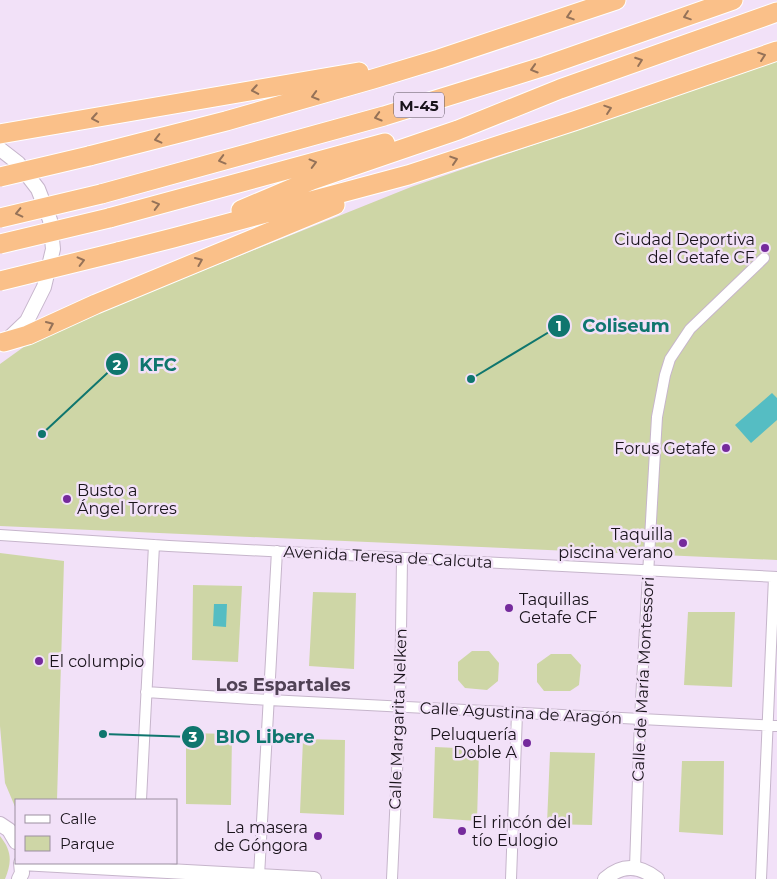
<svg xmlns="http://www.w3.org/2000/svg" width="777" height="879" font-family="Montserrat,sans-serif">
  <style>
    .green { fill: #ced6a6 }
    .water { fill: #55bdc3 }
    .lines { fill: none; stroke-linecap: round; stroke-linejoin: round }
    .street-casing { stroke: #c6b5cb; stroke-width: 12 }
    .secondary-casing { stroke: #c6b5cb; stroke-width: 16 }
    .highway-casing { stroke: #fff; stroke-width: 21 }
    .street { stroke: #fff; stroke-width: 10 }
    .secondary { stroke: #fff; stroke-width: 14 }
    .highway { stroke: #fac089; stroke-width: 19 }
    .highway-bridge-casing { stroke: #fff; stroke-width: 21; stroke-linecap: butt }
    .highway-bridge { stroke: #fac089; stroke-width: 19 }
    .oneway { stroke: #957258 }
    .poi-dot { fill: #752a9c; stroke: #f2e1f8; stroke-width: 2 }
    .labels { text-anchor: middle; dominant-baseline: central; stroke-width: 5; stroke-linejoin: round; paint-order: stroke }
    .shield { fill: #f2e1f8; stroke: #5a515d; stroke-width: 1 }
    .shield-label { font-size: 15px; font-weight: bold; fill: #19131b }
    .poi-label { font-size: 16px; fill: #19131b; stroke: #f2e1f8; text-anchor: end }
    .street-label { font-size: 16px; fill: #19131b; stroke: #f2e1f8 }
    .neighbourhood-label { font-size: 18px; font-weight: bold; fill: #504255; stroke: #f2e1f8 }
    .leader { fill: none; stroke: #0f766e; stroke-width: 2 }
    .callout-dot { fill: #0f766e; stroke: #f2e1f8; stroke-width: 2 }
    .mark-label { font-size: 15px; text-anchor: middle; font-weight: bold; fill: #fff }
    .callout-label { font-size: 18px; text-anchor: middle; font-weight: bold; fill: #0f766e; stroke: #f2e1f8; stroke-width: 5; stroke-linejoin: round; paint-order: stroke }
  </style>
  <rect width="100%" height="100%" fill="#f2e1f8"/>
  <path class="green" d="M 777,58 L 777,560 L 0,526 L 0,364 L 32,341 L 100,312 L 411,187 L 577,130 Z
    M 0,553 L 64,561 L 57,800 L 16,800 L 16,809 L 5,783 L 0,726 Z
    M 193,585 L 242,586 L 238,662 L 192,660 Z
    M 313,592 L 356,593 L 354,669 L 309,666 Z
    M 688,612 L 735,612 L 732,687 L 684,685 Z
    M 472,651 L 489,651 L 499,663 L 498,681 L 487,690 L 465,688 L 458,680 L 458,662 Z
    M 551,654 L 571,654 L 581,665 L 579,685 L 570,691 L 544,691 L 537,682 L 537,664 Z
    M 186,733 L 232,734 L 231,805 L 186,804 Z
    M 303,739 L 345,740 L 344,815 L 300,813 Z
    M 435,747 L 479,749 L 477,821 L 433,818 Z
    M 550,752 L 595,753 L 592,825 L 547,824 Z
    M 682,761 L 724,761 L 723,835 L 679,832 Z
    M 0,836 C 12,851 12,862 5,879 L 0,879 Z"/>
  <path class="water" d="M 772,393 L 777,398 L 777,420 L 751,443 L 735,425 Z
    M 214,604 L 227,604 L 226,627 L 213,626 Z"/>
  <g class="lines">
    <defs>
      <path id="street" d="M 0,535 L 169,546 L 777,577
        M 146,692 L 269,700 L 777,726
        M 141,800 L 154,545
        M 635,868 L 640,719 L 652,503 L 657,417 L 665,375 L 670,359 L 690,329 L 764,258
        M 259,876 L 277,551
        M 392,879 L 400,707 L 402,558
        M 511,879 L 517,713
        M 761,879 L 774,577"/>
      <path id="secondary" d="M 0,149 L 18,163 L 38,189 L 50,220 L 53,249 L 44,287 L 27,321 L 7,340
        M 0,824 L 9,830 L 16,842
        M 21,863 L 314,879
        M 19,879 L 22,873 L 21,863
        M 605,879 C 622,864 639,865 657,879"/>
      <path id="highway" d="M 0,134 L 359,72
        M 89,156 L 226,121 L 373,79 L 439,59 L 616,0
        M 101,194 L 384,116 L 545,66 L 733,0
        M 241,210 L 312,180 L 458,130 L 560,89 L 777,12
        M 109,218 L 385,143
        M 118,252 L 173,238 L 408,175 L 574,121 L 777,51
        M 4,342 L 28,335 L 96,304 L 335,205"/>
    </defs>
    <use href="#street" class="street-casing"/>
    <use href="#secondary" class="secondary-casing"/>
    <use href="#highway" class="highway-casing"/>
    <use href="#street" class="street"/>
    <use href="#secondary" class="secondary"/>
    <use href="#highway" class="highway"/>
    <defs>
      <path id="highway-bridge" d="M 0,177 L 89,156
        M 0,218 L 101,194
        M 0,244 L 109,218
        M 0,281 L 118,252"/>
    </defs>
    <use href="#highway-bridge" class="highway-bridge-casing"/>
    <use href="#highway-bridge" class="highway-bridge"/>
  </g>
  <defs><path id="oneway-chevron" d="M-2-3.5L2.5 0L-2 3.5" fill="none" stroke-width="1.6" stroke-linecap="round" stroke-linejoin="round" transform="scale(1.25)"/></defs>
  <g class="oneway">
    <use href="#oneway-chevron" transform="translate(570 16) rotate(162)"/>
    <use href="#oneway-chevron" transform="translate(687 16) rotate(161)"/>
    <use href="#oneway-chevron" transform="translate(762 56) rotate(-19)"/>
    <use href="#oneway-chevron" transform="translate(639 61) rotate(-20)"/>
    <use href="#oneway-chevron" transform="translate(534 69) rotate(163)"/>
    <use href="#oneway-chevron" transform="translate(255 90) rotate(170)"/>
    <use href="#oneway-chevron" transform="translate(315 96) rotate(164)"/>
    <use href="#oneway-chevron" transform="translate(608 109) rotate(-19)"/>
    <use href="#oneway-chevron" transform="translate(378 117) rotate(164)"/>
    <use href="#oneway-chevron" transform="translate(95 118) rotate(170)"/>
    <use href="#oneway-chevron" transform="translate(158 139) rotate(166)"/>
    <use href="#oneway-chevron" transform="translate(222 160) rotate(165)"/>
    <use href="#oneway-chevron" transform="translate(454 160) rotate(-18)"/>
    <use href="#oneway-chevron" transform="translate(313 163) rotate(-15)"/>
    <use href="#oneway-chevron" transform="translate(156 205) rotate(-15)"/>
    <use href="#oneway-chevron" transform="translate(19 213) rotate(167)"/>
    <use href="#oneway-chevron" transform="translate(81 261) rotate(-14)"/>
    <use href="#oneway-chevron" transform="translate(199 261) rotate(-23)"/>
    <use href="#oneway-chevron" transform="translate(50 325) rotate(-24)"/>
  </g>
  <g class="poi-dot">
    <circle cx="765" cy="248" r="5"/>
    <circle cx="726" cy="448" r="5"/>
    <circle cx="67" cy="499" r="5"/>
    <circle cx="683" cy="543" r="5"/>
    <circle cx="509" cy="608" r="5"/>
    <circle cx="39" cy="661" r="5"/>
    <circle cx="527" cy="743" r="5"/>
    <circle cx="462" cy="831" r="5"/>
    <circle cx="318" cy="836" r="5"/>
  </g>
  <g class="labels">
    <rect class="shield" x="394" y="92.5" width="50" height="25" rx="4"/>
    <g class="shield-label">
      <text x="419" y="105">M-45</text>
    </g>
    <g class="poi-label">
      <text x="755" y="239">Ciudad Deportiva<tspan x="755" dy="18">del Getafe CF</tspan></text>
      <text x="716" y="448">Forus Getafe</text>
      <text x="77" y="490" text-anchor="start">Busto a<tspan x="77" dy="18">Ángel Torres</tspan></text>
      <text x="673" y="534">Taquilla<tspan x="673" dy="18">piscina verano</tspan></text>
      <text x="519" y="599" text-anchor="start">Taquillas<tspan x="519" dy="18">Getafe CF</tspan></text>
      <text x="49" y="661" text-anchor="start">El columpio</text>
      <text x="517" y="734">Peluquería<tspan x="517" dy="18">Doble A</tspan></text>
      <text x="472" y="822" text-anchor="start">El rincón del<tspan x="472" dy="18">tío Eulogio</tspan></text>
      <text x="308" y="827">La masera<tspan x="308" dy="18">de Góngora</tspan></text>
    </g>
    <g class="street-label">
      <text transform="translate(388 557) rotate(3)">Avenida Teresa de Calcuta</text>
      <text transform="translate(643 679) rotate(-87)">Calle de María Montessori</text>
      <text transform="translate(521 713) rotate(3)">Calle Agustina de Aragón</text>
      <text transform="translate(398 719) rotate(-88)">Calle Margarita Nelken</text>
    </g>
    <g class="neighbourhood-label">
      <text x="283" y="685">Los Espartales</text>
    </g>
  </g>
  <path class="leader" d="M471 379L559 326M42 434L117 364M103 734L193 737"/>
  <g class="callout-dot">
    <circle cx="471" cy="379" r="5"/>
    <circle cx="42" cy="434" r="5"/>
    <circle cx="103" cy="734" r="5"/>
    <circle cx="559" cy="326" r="12"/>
    <circle cx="117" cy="364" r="12"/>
    <circle cx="193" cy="737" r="12"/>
  </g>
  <g class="mark-label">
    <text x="559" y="331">1</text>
    <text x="117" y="370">2</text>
    <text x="193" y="742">3</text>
  </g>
  <g class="callout-label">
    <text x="626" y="332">Coliseum</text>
    <text x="158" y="371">KFC</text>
    <text x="265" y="743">BIO Libere</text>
  </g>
  <rect x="15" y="799" width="162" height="65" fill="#f2e1f8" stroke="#9b8fa0"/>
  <rect x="25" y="815" width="25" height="8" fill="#ffffff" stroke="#9b8fa0"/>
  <text x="60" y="824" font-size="15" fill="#19131b">Calle</text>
  <rect x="25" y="836" width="25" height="15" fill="#ced6a6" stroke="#9b8fa0"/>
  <text x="60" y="849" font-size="15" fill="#19131b">Parque</text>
</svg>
